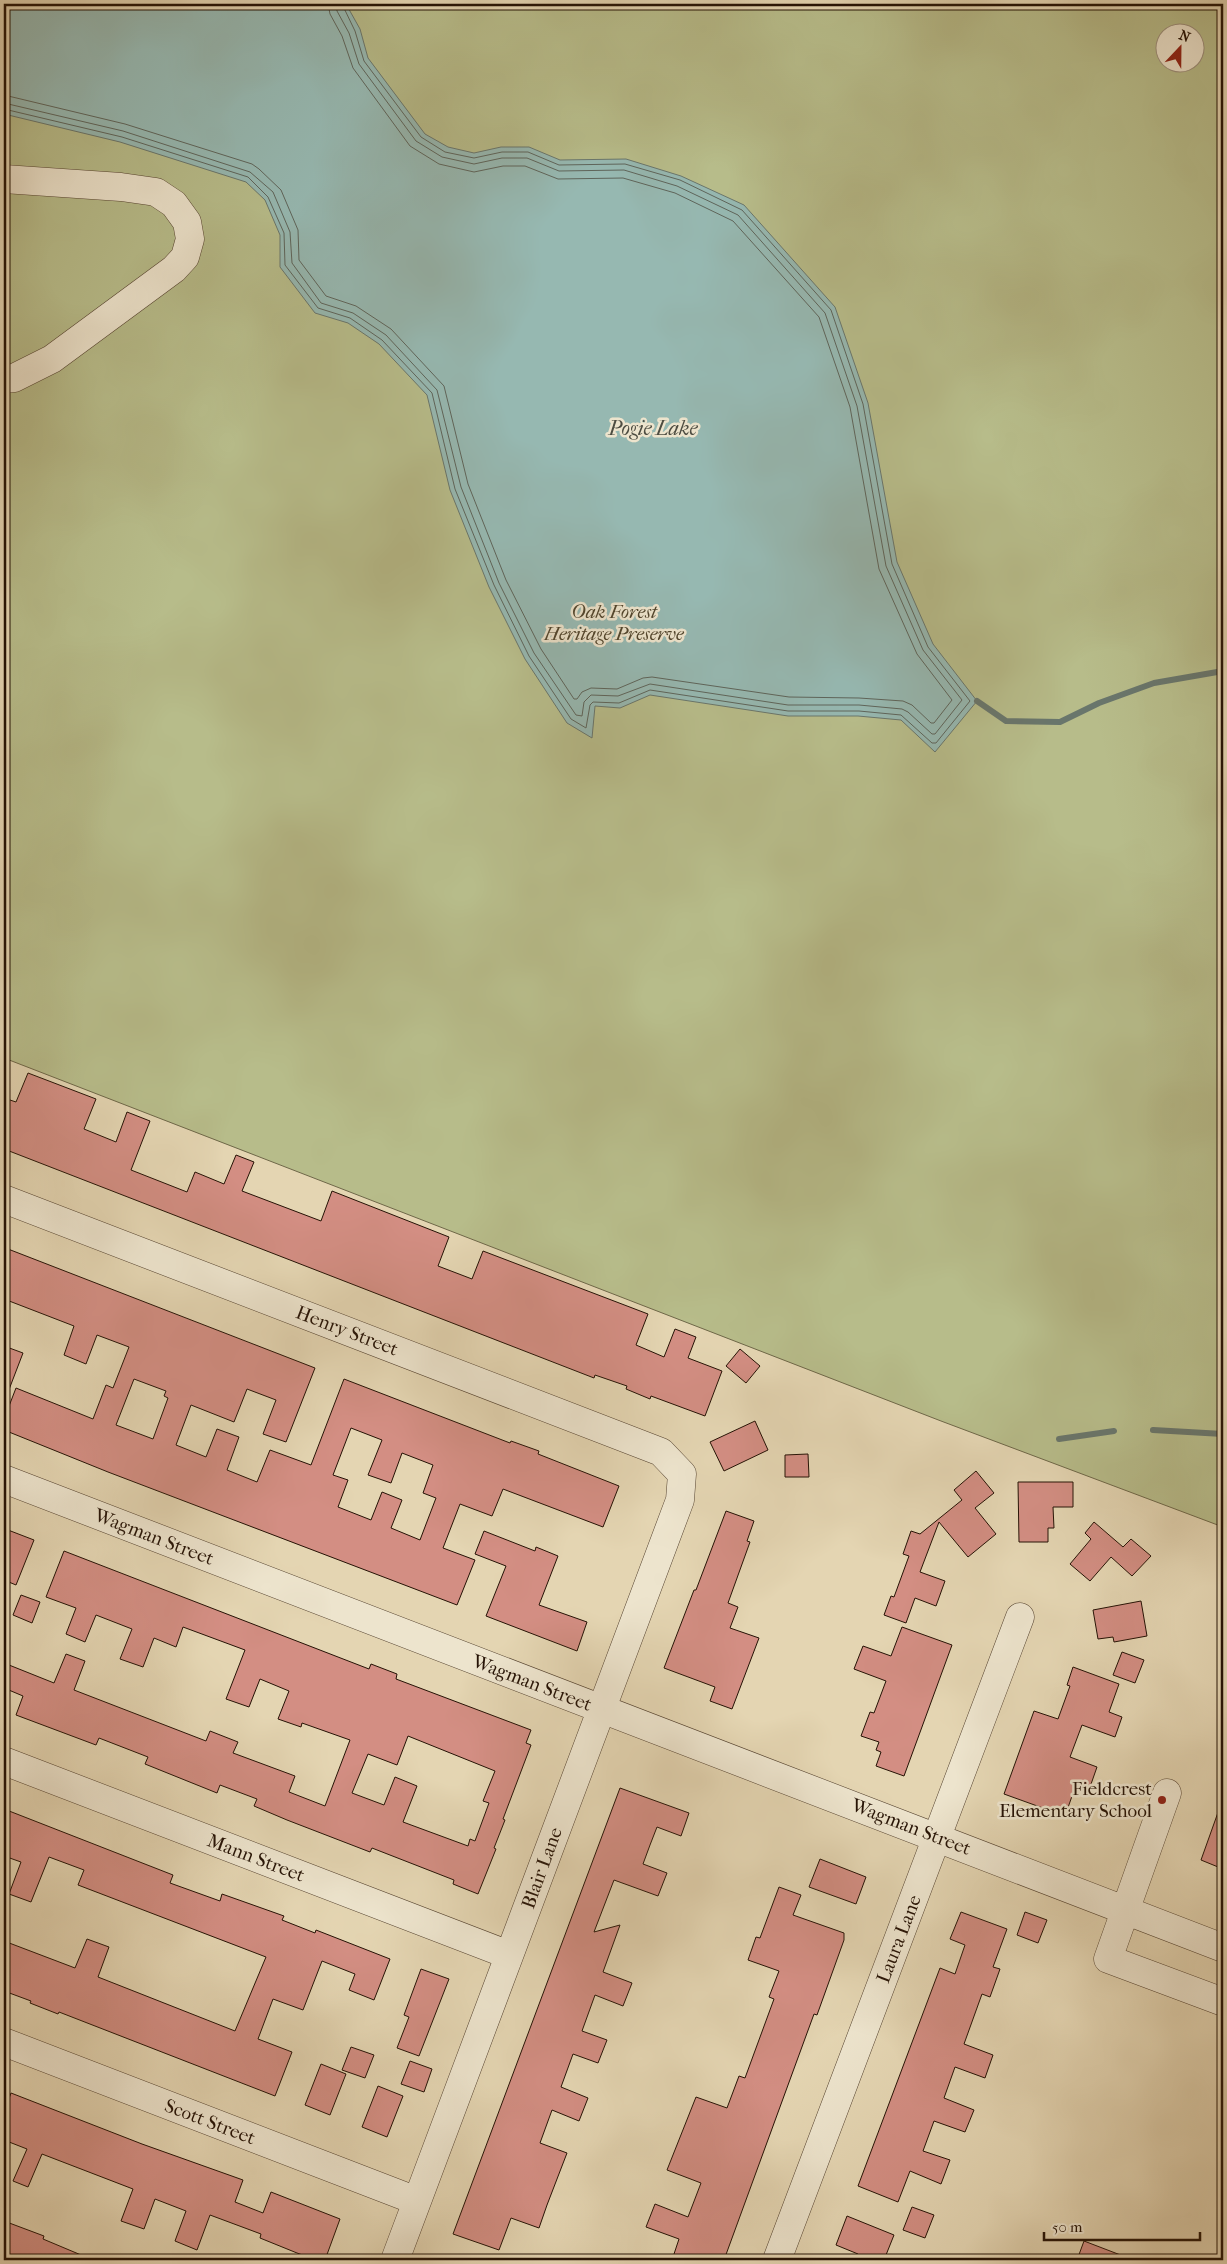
<svg xmlns="http://www.w3.org/2000/svg" width="1227" height="2264" font-family="'IM FELL French Canon',serif">
  <style>
    .green { fill: #b7bc8a; stroke: #6e6748; fill-rule: evenodd }
    .water { fill: #96b8b1; stroke: #69766c }
    .lines { fill: none; stroke-linecap: round; stroke-linejoin: round }
    .shore { stroke: #5e655b; stroke-width: 1 }
    .stream { stroke: #69766c; stroke-width: 6 }
    .building { fill: #d38e83; stroke: #251205; fill-rule: evenodd }
    .minor-casing { stroke: #554330; stroke-width: 29 }
    .minor { stroke: #ede4cd; stroke-width: 28 }
    .poi-dot { fill: #8f2418; stroke: #ede4cd; stroke-width: 2 }
    .labels { text-anchor: middle; dominant-baseline: central; stroke-width: 5; stroke-linejoin: round; paint-order: stroke }
    .park-label { font-size: 19px; font-style: italic; fill: #51452d; stroke: #ede4cd }
    .street-label { font-size: 19px; fill: #251205; stroke: #ede4cd }
    .poi-label { font-size: 19px; fill: #251205; stroke: #ede4cd; text-anchor: end }
    .water-label { font-size: 20px; font-style: italic; fill: #4d4c41; stroke: #ede4cd }
  </style>
  <rect width="100%" height="100%" fill="#e4d5b2"/>
  <filter id="stains"><feTurbulence type="fractalNoise" baseFrequency=".004" numOctaves="4"/><feColorMatrix values="0 0 0 0 .2 0 0 0 0 .09 0 0 0 0 .02 0 0 0 .5 -.17"/></filter>
  <radialGradient id="worn" r=".72"><stop offset=".6" stop-color="#630" stop-opacity="0"/><stop offset="1" stop-color="#630" stop-opacity=".3"/></radialGradient>
  <path class="green" d="M 4,4 L 1223,4 L 1223,1527 L 941,1421 L 4,1058 ZM 1164,32 L 1194,32 L 1194,62 L 1164,62 Z"/>
  <path class="water" d="M 4,4 L 346,4 L 360,29 L 368,58 L 425,134 L 448,147 L 474,153 L 501,147 L 529,147 L 560,160 L 626,159 L 681,176 L 744,205 L 835,307 L 868,403 L 897,562 L 933,644 L 977,701 L 935,752 L 901,720 L 858,716 L 788,716 L 650,695 L 620,708 L 595,706 L 592,738 L 567,723 L 525,659 L 489,587 L 450,490 L 427,395 L 379,344 L 348,323 L 315,313 L 280,267 L 280,235 L 265,200 L 246,182 L 120,142 L 4,114 Z"/>
  <g class="lines">
    <path class="shore" d="M 4,95 L 125,124 L 252,164 L 259,169 L 281,190 L 298,230 L 299,260 L 326,296 L 356,306 L 391,329 L 444,386 L 468,484 L 506,580 L 541,649 L 574,699 L 577,699 L 582,692 L 591,688 L 617,689 L 643,678 L 652,677 L 789,697 L 859,698 L 903,701 L 912,705 L 931,723 L 934,723 L 952,700 L 917,654 L 879,569 L 850,407 L 819,317 L 733,221 L 675,193 L 623,178 L 558,179 L 525,166 L 503,166 L 474,172 L 439,164 L 410,146 L 353,68 L 342,36 L 330,14 L 328,4
      M 4,103 L 123,131 L 250,172 L 273,192 L 290,232 L 292,263 L 321,303 L 353,313 L 386,335 L 437,390 L 461,487 L 499,583 L 534,653 L 576,715 L 582,716 L 584,702 L 591,695 L 618,696 L 650,684 L 788,705 L 859,705 L 902,709 L 908,712 L 932,734 L 935,734 L 962,700 L 923,650 L 886,566 L 857,406 L 825,313 L 738,215 L 677,186 L 624,170 L 559,171 L 527,158 L 502,158 L 474,164 L 442,157 L 416,141 L 359,64 L 349,33 L 337,11 L 336,4
      M 4,109 L 122,137 L 248,177 L 268,197 L 284,233 L 285,265 L 318,308 L 350,318 L 382,340 L 432,393 L 455,489 L 494,585 L 529,656 L 571,719 L 586,728 L 590,705 L 593,702 L 619,703 L 650,690 L 788,711 L 859,711 L 901,715 L 932,743 L 936,743 L 970,701 L 928,647 L 892,564 L 863,404 L 831,310 L 742,210 L 680,180 L 625,164 L 559,165 L 528,152 L 502,152 L 474,158 L 445,152 L 421,137 L 364,61 L 355,31 L 342,4"/>
    <path class="stream" d="M 977,701 L 1006,721 L 1060,722 L 1099,703 L 1154,683 L 1223,671
      M 1153,1430 L 1223,1434
      M 1059,1439 L 1114,1431"/>
  </g>
  <path class="building" d="M 28,1073 L 96,1099 L 84,1129 L 116,1142 L 127,1112 L 150,1121 L 131,1170 L 187,1192 L 195,1172 L 224,1184 L 236,1155 L 254,1162 L 242,1191 L 321,1221 L 332,1191 L 449,1237 L 438,1266 L 472,1279 L 483,1251 L 648,1314 L 636,1345 L 664,1357 L 675,1329 L 696,1337 L 688,1358 L 722,1371 L 705,1416 L 651,1396 L 650,1399 L 626,1389 L 627,1386 L 595,1375 L 594,1378 L 4,1149 L 4,1098 L 16,1102 Z
    M 8,1249 L 315,1368 L 286,1442 L 263,1434 L 276,1400 L 247,1389 L 234,1422 L 191,1405 L 176,1445 L 206,1457 L 217,1429 L 239,1437 L 227,1470 L 257,1482 L 270,1450 L 311,1465 L 344,1379 L 510,1443 L 511,1441 L 539,1451 L 538,1454 L 619,1486 L 603,1527 L 503,1489 L 492,1516 L 460,1504 L 443,1548 L 475,1560 L 457,1605 L 108,1472 L 4,1430 L 4,1419 L 16,1388 L 93,1419 L 106,1385 L 113,1388 L 129,1347 L 97,1335 L 86,1364 L 64,1355 L 74,1326 L 4,1299 L 4,1259 ZM 134,1379 L 166,1391 L 164,1396 L 168,1398 L 153,1439 L 116,1425 ZM 351,1428 L 382,1440 L 368,1475 L 391,1483 L 402,1453 L 433,1465 L 423,1493 L 436,1498 L 420,1540 L 391,1528 L 402,1500 L 382,1492 L 371,1520 L 338,1507 L 348,1480 L 333,1475 Z
    M 4,1346 L 23,1353 L 5,1400 L 4,1399 Z
    M 740,1349 L 760,1366 L 746,1383 L 726,1366 Z
    M 755,1421 L 768,1450 L 724,1471 L 710,1442 Z
    M 808,1454 L 809,1477 L 785,1477 L 785,1455 Z
    M 976,1471 L 994,1493 L 975,1508 L 996,1534 L 968,1557 L 939,1522 L 920,1572 L 945,1581 L 936,1606 L 915,1598 L 906,1623 L 884,1615 L 891,1596 L 894,1597 L 909,1556 L 903,1554 L 911,1531 L 920,1534 L 962,1500 L 954,1490 Z
    M 1018,1482 L 1073,1482 L 1073,1507 L 1053,1507 L 1054,1528 L 1048,1528 L 1048,1542 L 1019,1542 Z
    M 726,1511 L 754,1521 L 747,1541 L 750,1542 L 728,1603 L 738,1607 L 730,1628 L 759,1638 L 732,1709 L 710,1701 L 715,1687 L 664,1668 L 694,1590 L 696,1590 Z
    M 1094,1522 L 1123,1547 L 1131,1539 L 1151,1556 L 1132,1576 L 1111,1557 L 1090,1581 L 1070,1564 L 1091,1539 L 1085,1533 Z
    M 8,1530 L 34,1540 L 16,1585 L 4,1580 L 4,1542 Z
    M 484,1531 L 535,1551 L 536,1547 L 558,1556 L 539,1605 L 587,1622 L 577,1651 L 486,1616 L 506,1566 L 475,1554 Z
    M 64,1551 L 369,1669 L 371,1664 L 397,1674 L 396,1679 L 531,1730 L 526,1743 L 531,1745 L 503,1819 L 505,1820 L 494,1848 L 496,1849 L 478,1894 L 453,1884 L 454,1880 L 372,1848 L 370,1852 L 287,1820 L 254,1806 L 257,1799 L 220,1785 L 217,1793 L 145,1764 L 148,1757 L 99,1738 L 96,1745 L 16,1715 L 23,1696 L 4,1688 L 4,1663 L 54,1683 L 66,1654 L 85,1661 L 74,1690 L 206,1741 L 210,1731 L 238,1742 L 233,1753 L 295,1776 L 289,1792 L 325,1806 L 350,1740 L 302,1723 L 301,1727 L 278,1719 L 289,1691 L 260,1679 L 249,1707 L 226,1699 L 245,1650 L 183,1627 L 176,1647 L 154,1638 L 143,1667 L 120,1659 L 132,1629 L 96,1615 L 85,1642 L 66,1634 L 76,1608 L 46,1597 ZM 408,1736 L 495,1771 L 483,1801 L 489,1803 L 475,1841 L 470,1839 L 468,1846 L 403,1822 L 417,1786 L 395,1777 L 384,1805 L 352,1793 L 368,1754 L 397,1765 Z
    M 21,1595 L 40,1602 L 32,1623 L 13,1615 Z
    M 1141,1601 L 1147,1636 L 1114,1642 L 1113,1637 L 1098,1639 L 1093,1610 Z
    M 902,1627 L 952,1645 L 904,1776 L 876,1766 L 881,1752 L 876,1750 L 879,1742 L 861,1736 L 870,1712 L 874,1713 L 886,1681 L 854,1669 L 863,1646 L 891,1656 Z
    M 1122,1652 L 1144,1660 L 1135,1683 L 1113,1675 Z
    M 1073,1667 L 1119,1684 L 1109,1712 L 1122,1717 L 1115,1737 L 1082,1725 L 1070,1757 L 1097,1767 L 1090,1787 L 1077,1782 L 1065,1816 L 1004,1794 L 1034,1711 L 1058,1719 L 1070,1686 L 1067,1685 Z
    M 620,1788 L 689,1813 L 681,1836 L 657,1827 L 650,1845 L 643,1864 L 667,1873 L 658,1896 L 614,1880 L 594,1932 L 620,1925 L 603,1972 L 632,1983 L 623,2006 L 595,1995 L 582,2031 L 607,2040 L 598,2063 L 573,2054 L 561,2087 L 588,2098 L 579,2121 L 552,2110 L 540,2143 L 567,2153 L 547,2205 L 539,2228 L 511,2218 L 499,2250 L 453,2234 Z
    M 1221,1804 L 1223,1804 L 1223,1869 L 1201,1860 Z
    M 4,1809 L 173,1875 L 170,1883 L 220,1901 L 222,1894 L 284,1916 L 282,1920 L 315,1933 L 316,1930 L 390,1959 L 374,2000 L 349,1990 L 355,1974 L 322,1961 L 303,2010 L 273,1999 L 258,2039 L 292,2052 L 275,2096 L 59,2012 L 58,2014 L 30,2003 L 31,2001 L 4,1991 L 4,1941 L 75,1968 L 87,1939 L 109,1947 L 98,1977 L 235,2031 L 266,1957 L 78,1885 L 84,1870 L 49,1857 L 31,1902 L 9,1894 L 21,1862 L 4,1856 Z
    M 820,1859 L 866,1877 L 856,1904 L 809,1887 Z
    M 779,1887 L 801,1895 L 793,1915 L 844,1933 L 844,1940 L 817,2015 L 814,2014 L 724,2260 L 672,2260 L 679,2239 L 646,2227 L 655,2204 L 688,2217 L 701,2183 L 667,2170 L 696,2097 L 727,2108 L 739,2076 L 745,2078 L 774,1999 L 769,1997 L 779,1971 L 748,1960 L 756,1937 L 760,1938 Z
    M 961,1912 L 1007,1929 L 993,1967 L 1000,1969 L 990,1997 L 982,1994 L 964,2044 L 993,2055 L 985,2078 L 955,2067 L 944,2098 L 974,2110 L 965,2132 L 934,2121 L 923,2151 L 950,2160 L 941,2184 L 910,2171 L 898,2202 L 858,2186 L 940,1968 L 955,1974 L 965,1945 L 950,1939 Z
    M 1025,1912 L 1047,1920 L 1038,1943 L 1017,1935 Z
    M 421,1969 L 449,1979 L 419,2056 L 397,2048 L 409,2017 L 404,2015 Z
    M 351,2047 L 374,2055 L 365,2078 L 342,2070 Z
    M 410,2061 L 432,2069 L 424,2092 L 401,2084 Z
    M 321,2064 L 346,2074 L 330,2115 L 305,2105 Z
    M 378,2086 L 403,2096 L 387,2137 L 362,2127 Z
    M 11,2093 L 142,2144 L 243,2180 L 235,2202 L 263,2213 L 271,2192 L 340,2219 L 325,2260 L 316,2260 L 297,2253 L 260,2238 L 261,2234 L 210,2215 L 197,2250 L 175,2241 L 186,2211 L 155,2199 L 144,2229 L 121,2221 L 133,2189 L 42,2154 L 28,2187 L 13,2181 L 27,2149 L 4,2140 L 4,2112 Z
    M 912,2207 L 934,2215 L 925,2238 L 903,2230 Z
    M 847,2216 L 894,2235 L 884,2260 L 855,2260 L 858,2254 L 836,2245 Z
    M 4,2221 L 44,2236 L 43,2239 L 93,2260 L 4,2260 Z
    M 1084,2241 L 1131,2259 L 1130,2260 L 1077,2260 Z"/>
  <g class="lines">
    <defs>
      <path id="minor" d="M 4,179 L 121,187 L 156,192 L 174,204 L 187,222 L 190,239 L 185,257 L 174,269 L 52,359 L 14,378 L 4,379
        M 4,1199 L 661,1452 L 682,1474 L 680,1500 L 395,2260
        M 4,1479 L 1223,1948
        M 4,1761 L 509,1955
        M 1167,1793 L 1108,1959 L 1223,2002
        M 4,2042 L 417,2201
        M 777,2260 L 1020,1617"/>
    </defs>
    <use href="#minor" class="minor-casing"/>
    <use href="#minor" class="minor"/>
  </g>
  <circle class="poi-dot" cx="1162" cy="1800" r="5"/>
  <g class="labels">
    <g class="park-label">
      <text x="614" y="612">Oak Forest<tspan x="614" dy="22">Heritage Preserve</tspan></text>
    </g>
    <g class="street-label">
      <text transform="translate(347 1331) rotate(21)">Henry Street</text>
      <text transform="translate(154 1537) rotate(21)">Wagman Street</text>
      <text transform="translate(532 1683) rotate(21)">Wagman Street</text>
      <text transform="translate(911 1827) rotate(21)">Wagman Street</text>
      <text transform="translate(256 1858) rotate(21)">Mann Street</text>
      <text transform="translate(542 1868) rotate(-70)">Blair Lane</text>
      <text transform="translate(899 1939) rotate(-69)">Laura Lane</text>
      <text transform="translate(210 2122) rotate(21)">Scott Street</text>
    </g>
    <g class="poi-label">
      <text x="1152" y="1789">Fieldcrest<tspan x="1152" dy="22">Elementary School</tspan></text>
    </g>
    <g class="water-label">
      <text x="653" y="428">Pogie Lake</text>
    </g>
  </g>
  <rect width="1227" height="2264" fill="none" stroke="#e4d5b2" stroke-width="20"/>
  <rect x="5" y="5" width="1217" height="2254" fill="none" stroke="#251205" stroke-width="2.5"/>
  <rect x="10" y="10" width="1207" height="2244" fill="none" stroke="#251205"/>
  <g transform="translate(1180 48) rotate(22)"><circle r="24" fill="#ede4cd" stroke="#9d907d"/>
  <path d="M0-4L9 19L0 12L-9 19Z" fill="#8f2418"/>
  <text y="-8" font-size="14" font-weight="bold" text-anchor="middle" fill="#251205">N</text>
  </g>
  <path d="M1044 2232v8h156v-8" fill="none" stroke="#251205" stroke-width="2.5"/>
  <text x="1052" y="2232" font-size="15" fill="#251205" stroke="#ede4cd" stroke-width="4" paint-order="stroke">50 m</text>
  <rect width="100%" height="100%" filter="url(#stains)"/>
  <rect width="100%" height="100%" fill="url(#worn)"/>
</svg>
